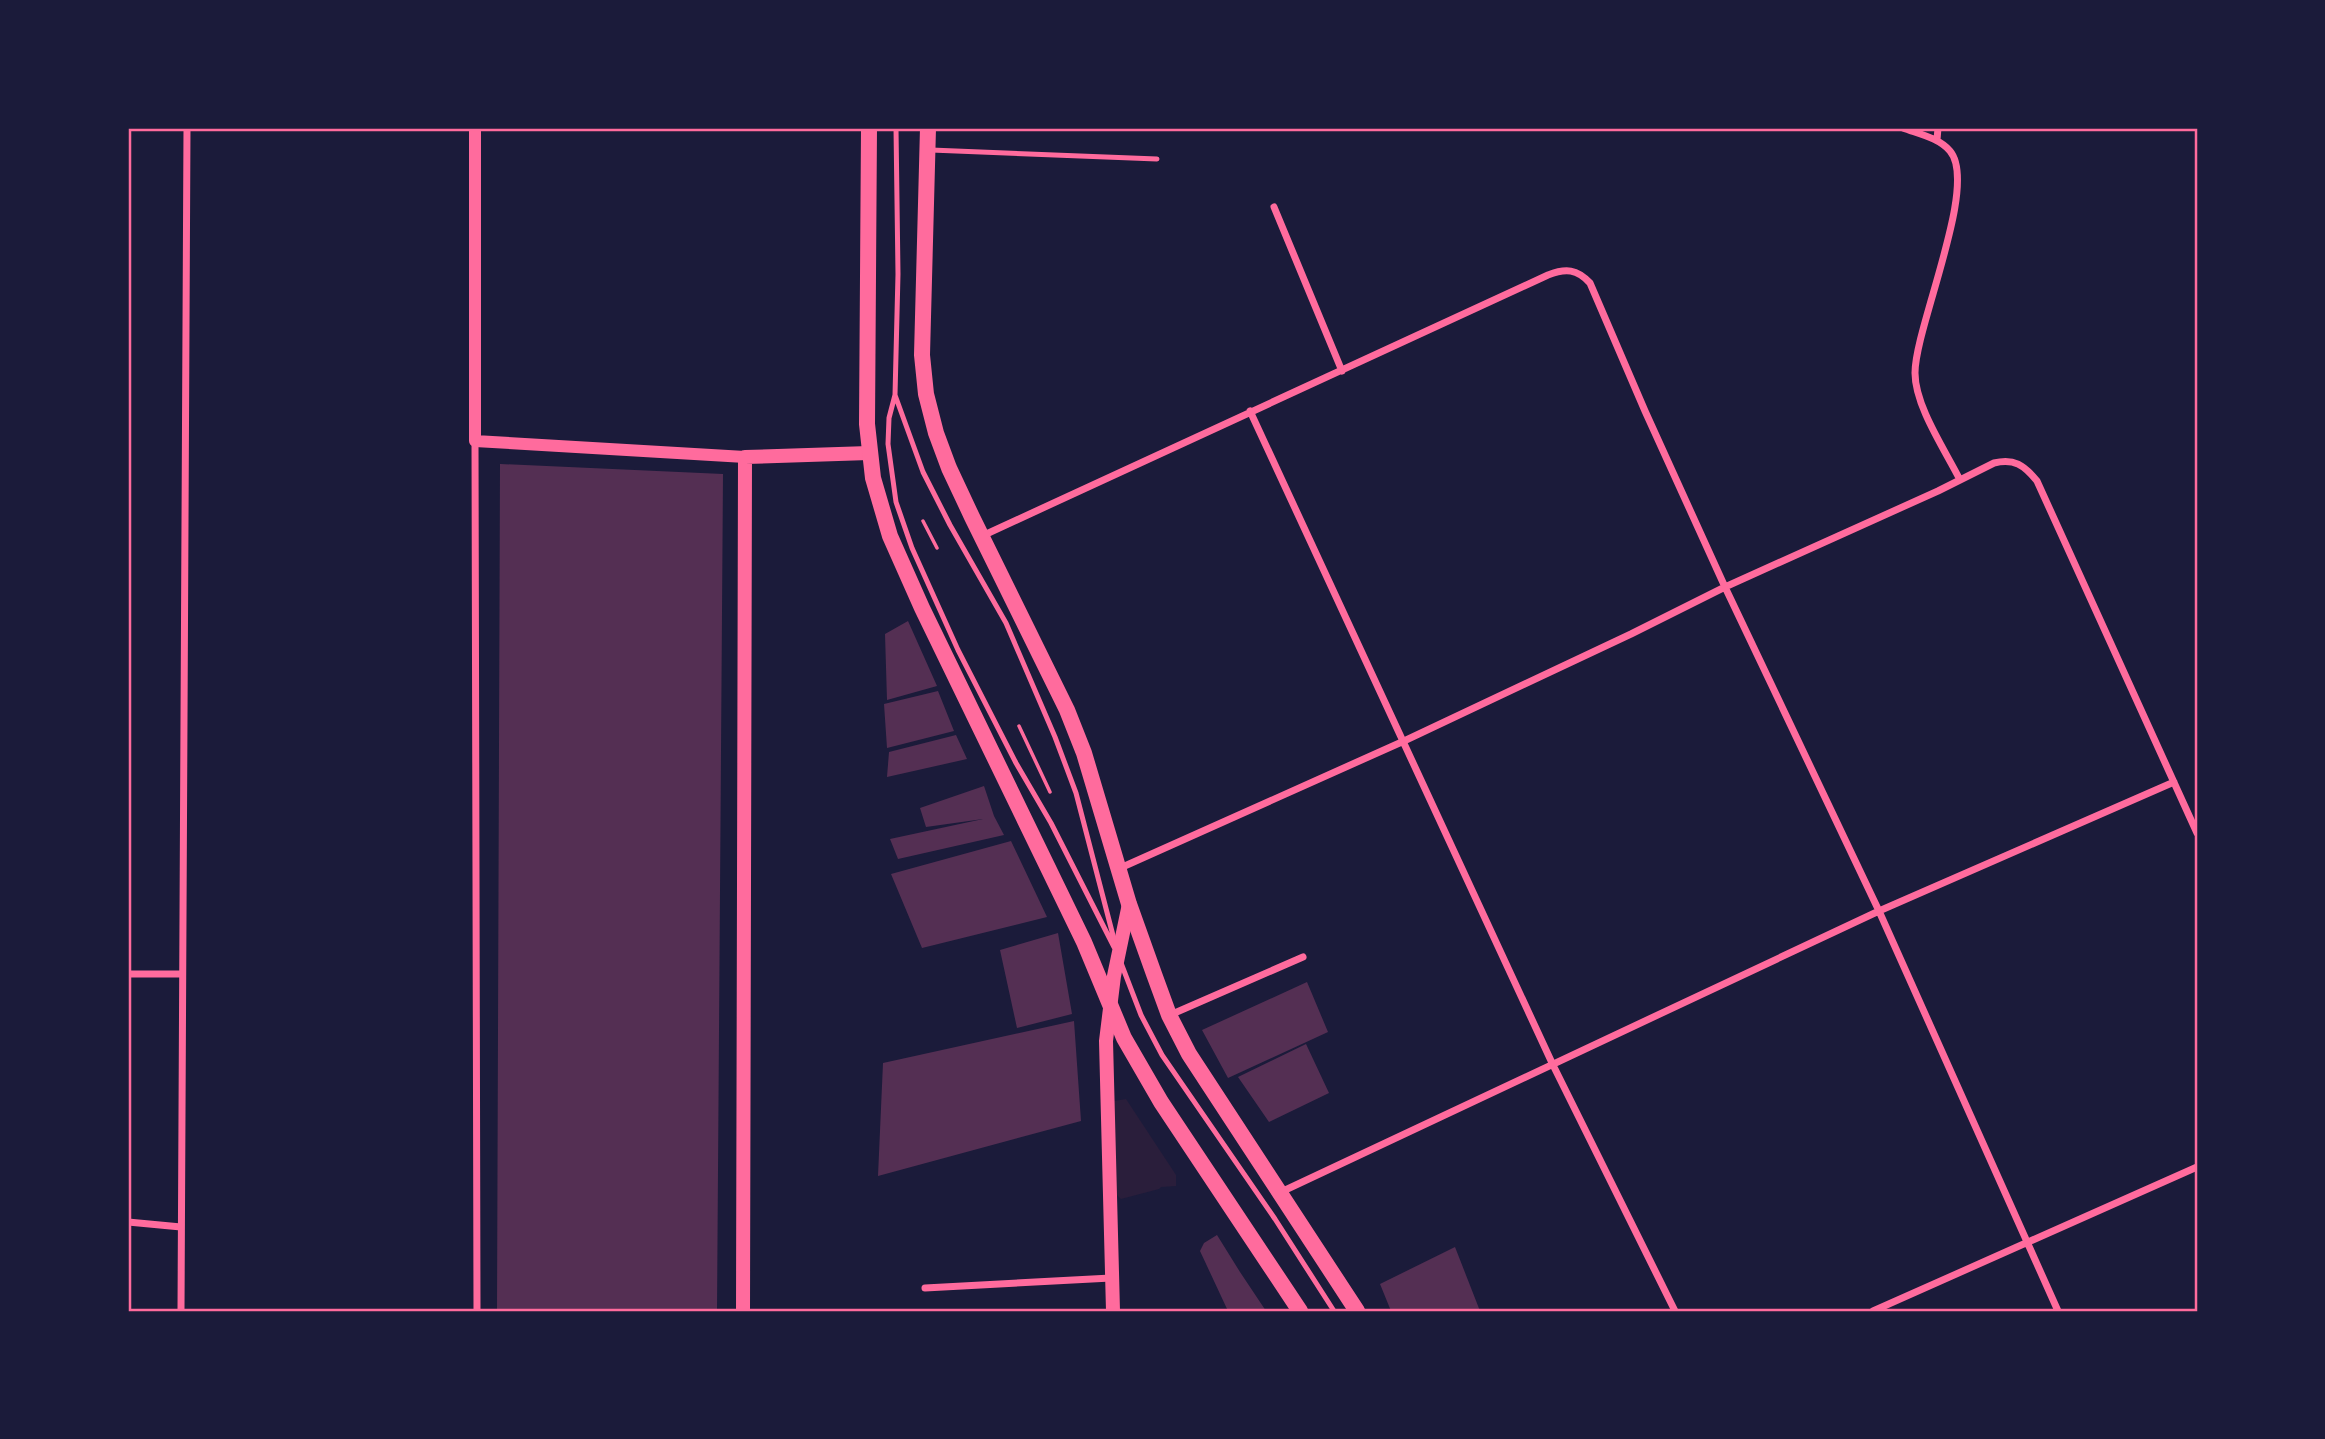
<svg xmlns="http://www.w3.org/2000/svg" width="2325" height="1439" font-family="Rubik,sans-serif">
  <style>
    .green { fill: #2a1e3b }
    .building { fill: #542f53 }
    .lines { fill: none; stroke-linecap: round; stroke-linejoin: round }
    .path { stroke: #ff6b9d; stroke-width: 3.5 }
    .service { stroke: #ff6b9d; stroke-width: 5 }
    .minor { stroke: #ff6b9d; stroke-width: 7 }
    .tertiary { stroke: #ff6b9d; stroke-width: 12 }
    .secondary { stroke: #ff6b9d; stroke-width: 14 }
    .primary { stroke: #ff6b9d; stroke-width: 16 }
    .neatline { fill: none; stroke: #ff6b9d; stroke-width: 2.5 }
  </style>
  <rect width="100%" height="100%" fill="#1b1b3a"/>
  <path class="green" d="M 1126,1099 L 1176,1175 L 1176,1186 L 1161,1187 L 1159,1189 L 1121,1199 L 1116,1194 L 1114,1101 Z"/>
  <path class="building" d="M 500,464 L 723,474 L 717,1311 L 497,1311 Z
    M 908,621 L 937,686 L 887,700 L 885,634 Z
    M 938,691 L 954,731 L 887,748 L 884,704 Z
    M 956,735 L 967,759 L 887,777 L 889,752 Z
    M 984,786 L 994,816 L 1004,835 L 898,859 L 890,839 L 983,819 L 926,827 L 920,808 Z
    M 1011,841 L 1047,917 L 922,948 L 891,874 Z
    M 1058,933 L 1072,1014 L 1017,1028 L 1000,950 Z
    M 1307,982 L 1328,1032 L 1228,1078 L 1202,1030 Z
    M 1074,1021 L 1081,1121 L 878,1176 L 883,1063 Z
    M 1306,1044 L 1329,1093 L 1269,1122 L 1238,1077 Z
    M 1217,1235 L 1240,1272 L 1266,1311 L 1228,1311 L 1200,1251 L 1204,1243 Z
    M 1455,1247 L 1480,1311 L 1391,1311 L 1380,1284 Z"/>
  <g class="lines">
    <path class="path" d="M 923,521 L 937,548
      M 1019,726 L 1050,792"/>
    <path class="service" d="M 896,128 L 898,274 L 895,395 L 889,418 L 888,444 L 896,502 L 912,548 L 958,650 L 1016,763 L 1051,823 L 1114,947
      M 931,150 L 1157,159
      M 895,395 L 923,472 L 950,525 L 1006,623 L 1055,737 L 1076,793 L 1116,947
      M 1121,963 L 1141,1015 L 1162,1055 L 1275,1219 L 1334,1311"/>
    <path class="minor" d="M 1903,128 C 1919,134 1939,138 1950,151 C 1979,185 1915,327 1915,373 C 1915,406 1945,450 1960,480
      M 1937,140 L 1938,128
      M 1274,207 L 1342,371
      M 1250,411 L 1553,1065 L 1675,1311
      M 475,441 L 477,1311
      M 982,536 L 1548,275 C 1566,268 1577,269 1590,283 L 1645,411 L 1725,587 L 1879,911 L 2058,1311
      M 1118,869 L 1404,741 L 1631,634 L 1725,587 L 1938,491 L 1994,463 C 2014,458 2024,465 2037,481 L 2197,833
      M 128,974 L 181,974
      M 1170,1015 L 1303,957
      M 1281,1192 L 1879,911 L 2174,782
      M 128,1222 L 181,1227
      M 925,1288 L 1111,1278
      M 181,1311 L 187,128
      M 1873,1311 L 2197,1167"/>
    <path class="tertiary" d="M 475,128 L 475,441 L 745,457"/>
    <path class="secondary" d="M 743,1311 L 745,457 L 869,453
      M 1113,1311 L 1106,1041 L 1114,976 L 1129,904"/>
    <path class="primary" d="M 869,128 L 867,424 L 873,478 L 890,536 L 922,608 L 1084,942 L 1124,1038 L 1161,1102 L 1300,1311
      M 928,128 L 922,355 L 926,394 L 936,433 L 949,468 L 972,517 L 1067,710 L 1084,753 L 1129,904 L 1154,974 L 1169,1015 L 1189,1054 L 1357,1311"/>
  </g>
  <rect width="2325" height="1439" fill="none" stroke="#1b1b3a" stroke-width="259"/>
  <rect x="130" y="130" width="2066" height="1180" class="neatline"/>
</svg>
